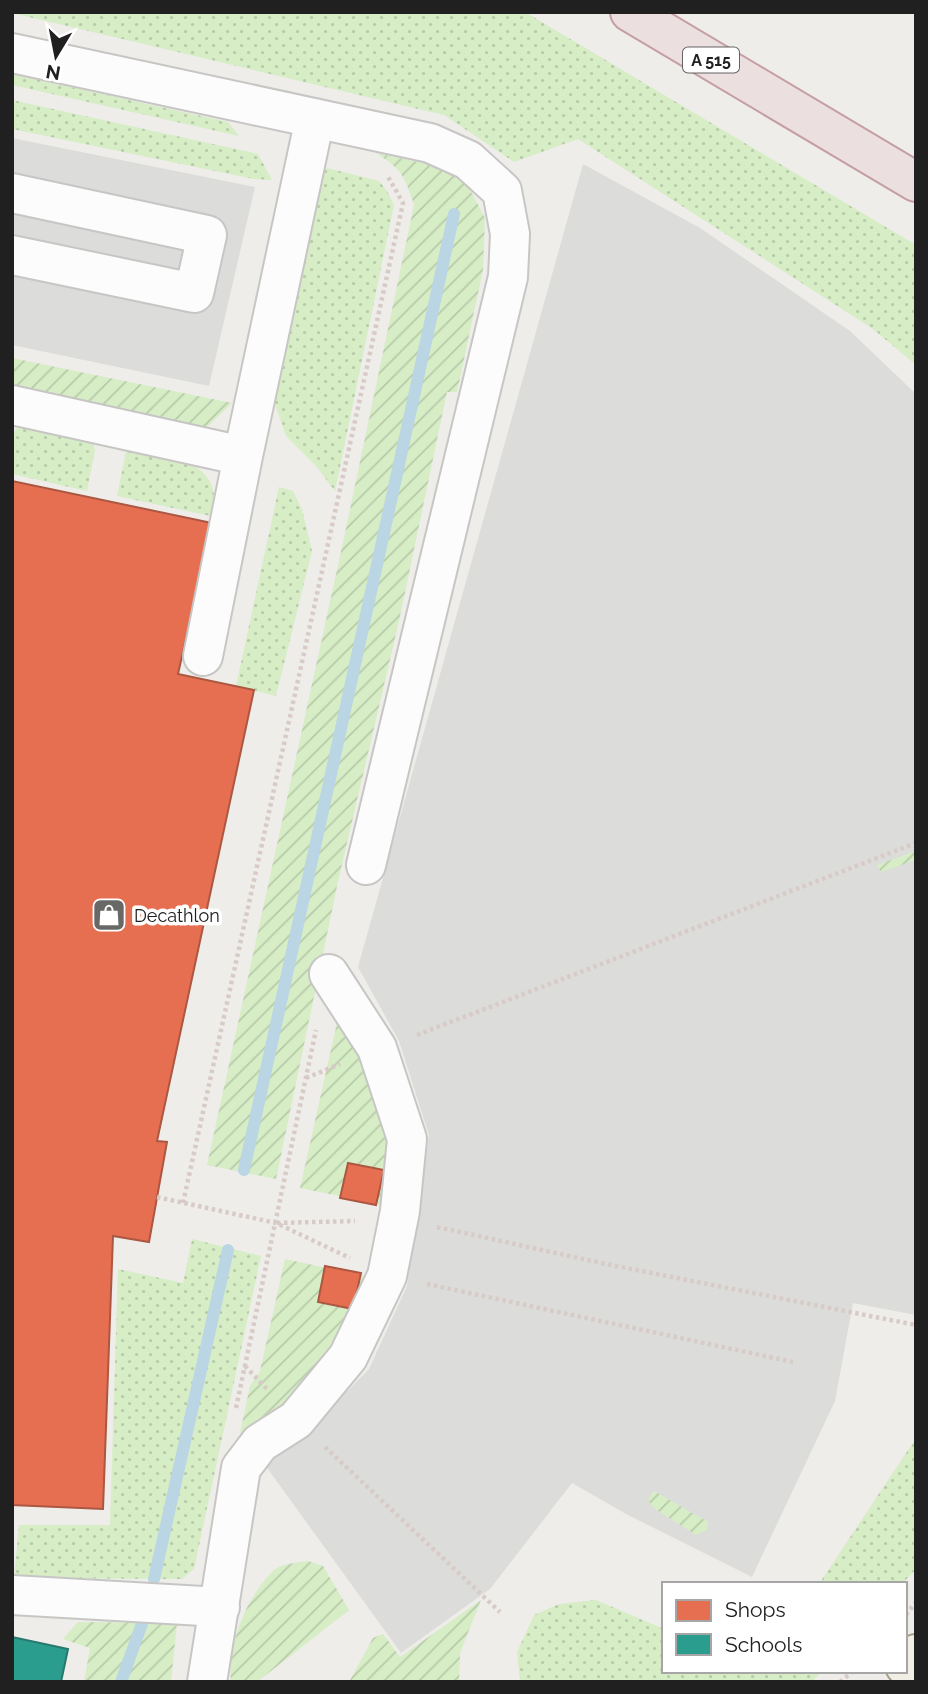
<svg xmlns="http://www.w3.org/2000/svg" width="928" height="1694" font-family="Raleway,sans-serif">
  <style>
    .religious { fill: #dcdcda }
    .grass { fill: url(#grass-dots) }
    .garden { fill: url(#garden-furrows) }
    .shops { fill: #e76f51; stroke: #ab5742; stroke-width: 2 }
    .schools { fill: #2a9d8f; stroke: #27786e; stroke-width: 2 }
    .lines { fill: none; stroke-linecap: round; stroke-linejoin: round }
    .stream { stroke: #bad5e3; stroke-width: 12 }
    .minor-casing { stroke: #c7c6c5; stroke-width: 42 }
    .major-casing { stroke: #a59e85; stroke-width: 42 }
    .highway-casing { stroke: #c59ea5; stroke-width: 42 }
    .path { stroke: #d8cbc7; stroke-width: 4.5; stroke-dasharray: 3.5 3.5; stroke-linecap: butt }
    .minor { stroke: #fcfcfc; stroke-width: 38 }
    .major { stroke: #f1eee6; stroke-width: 38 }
    .highway { stroke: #ebdfe0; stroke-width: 38 }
    .labels { text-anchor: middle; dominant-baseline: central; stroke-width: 7; stroke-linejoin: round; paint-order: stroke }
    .shield { fill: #fff; stroke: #636363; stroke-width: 2 }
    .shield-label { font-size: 16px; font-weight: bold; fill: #202020 }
    .poi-label { font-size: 18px; fill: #202020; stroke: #fff; text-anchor: start }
  </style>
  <defs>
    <pattern id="grass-dots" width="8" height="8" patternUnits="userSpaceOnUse" patternTransform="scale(1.75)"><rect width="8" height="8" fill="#d6edc6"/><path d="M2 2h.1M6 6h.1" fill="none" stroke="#b7cbaa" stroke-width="1.8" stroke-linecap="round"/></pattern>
    <pattern id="garden-furrows" width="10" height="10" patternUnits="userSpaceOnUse" patternTransform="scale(1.75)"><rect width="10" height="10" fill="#d6edc6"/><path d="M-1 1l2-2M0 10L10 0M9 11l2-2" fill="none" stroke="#b7cbaa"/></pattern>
  </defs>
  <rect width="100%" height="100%" fill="#eeede9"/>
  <path class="religious" d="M 12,138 L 255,187 L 209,386 L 12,345 Z
    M 583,164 L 700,228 L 850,331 L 916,394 L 916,1315 L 853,1303 L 835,1401 L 752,1577 L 626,1514 L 572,1483 L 490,1589 L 401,1653 L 265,1465 L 314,1425 L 369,1369 L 407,1286 L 429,1135 L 399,1041 L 358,967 Z"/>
  <path class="grass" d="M 525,12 L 916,245 L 916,365 L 873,329 L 578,139 L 514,162 L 444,115 L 12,13 Z
    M 12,74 L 228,122 L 239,136 L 12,85 Z
    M 12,100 L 258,154 L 272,180 L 254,179 L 12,129 Z
    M 327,168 L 379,181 L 387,191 L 394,205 L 335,491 L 316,466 L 286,436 L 276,407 L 272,382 L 316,180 Z
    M 20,425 L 92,441 L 95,450 L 87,491 L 12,474 C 12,459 7,434 20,425 Z
    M 127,447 C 154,453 199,456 211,484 C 215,494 215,506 215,517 L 117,496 Z
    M 279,487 L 293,491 L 302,509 L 312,551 L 276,696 L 236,686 Z
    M 192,1239 L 261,1256 L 194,1569 L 182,1579 L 14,1578 L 19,1525 L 110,1525 L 118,1269 L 183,1283 Z
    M 916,1438 L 916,1569 L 902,1584 L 819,1584 Z
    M 596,1600 L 664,1629 L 664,1671 L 822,1671 L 812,1682 L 520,1682 L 517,1652 L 534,1615 L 559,1604 Z"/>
  <path class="garden" d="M 376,153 L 442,167 L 466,182 L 485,218 L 483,270 L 457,392 L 447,392 L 399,621 L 339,877 L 276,1179 L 207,1165 L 345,533 L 414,205 C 405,177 402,169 376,153 Z
    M 12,358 L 232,403 L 207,427 L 178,431 L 12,396 Z
    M 916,851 L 916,860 L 881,872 L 877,865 Z
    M 339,1014 L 365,1059 L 387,1126 L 393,1166 L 388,1206 L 300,1188 Z
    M 285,1259 L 364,1276 L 355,1312 L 315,1379 L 262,1426 L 240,1433 L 250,1386 L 260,1371 Z
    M 654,1491 L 708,1522 L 707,1530 L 696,1535 L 652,1507 L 648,1499 Z
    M 308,1561 L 323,1566 L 349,1610 L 257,1682 L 231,1682 C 227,1646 246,1598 272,1572 C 281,1563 296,1563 308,1561 Z
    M 481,1600 L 460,1653 L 459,1682 L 349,1682 L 373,1638 L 383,1634 L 400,1657 Z
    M 78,1622 L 177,1623 L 171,1682 L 84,1682 L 90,1648 L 63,1639 Z"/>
  <path class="shops" d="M 12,481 L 212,523 L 178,674 L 254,690 L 157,1141 L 167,1142 L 149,1242 L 113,1236 L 103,1509 L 12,1505 Z
    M 348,1163 L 384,1170 L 376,1205 L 340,1198 Z
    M 325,1266 L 361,1273 L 353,1309 L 318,1302 Z"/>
  <path class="schools" d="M 12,1637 L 68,1649 L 61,1682 L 12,1682 Z"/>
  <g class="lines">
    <path class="stream" d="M 244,1170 L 454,214
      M 154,1579 L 228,1250
      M 121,1682 L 144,1618"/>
    <defs>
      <path id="minor" d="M 12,53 L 430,143 L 468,160 L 502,191 L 510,234 L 508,277 L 366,865
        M 12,193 L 207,235 L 194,293 L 12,255
        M 12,405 L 243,456
        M 203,656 L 243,456 L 315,118
        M 12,1595 L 220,1607
        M 207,1682 L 241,1468 L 260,1443 L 296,1420 L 348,1357 L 387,1276 L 400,1211 L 407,1139 L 377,1048 L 329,974"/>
      <path id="major" d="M 905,1666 L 916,1654"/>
      <path id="highway" d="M 630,12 L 916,182"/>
    </defs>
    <use href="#minor" class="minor-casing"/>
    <use href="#major" class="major-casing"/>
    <use href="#highway" class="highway-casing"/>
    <path class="path" d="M 417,1035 L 916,843
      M 306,1078 L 340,1064
      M 157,1197 L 276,1223 L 350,1258
      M 183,1203 L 403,203 L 387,175
      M 277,1223 L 355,1221
      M 437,1227 L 606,1264 L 916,1325
      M 427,1284 L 793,1362
      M 245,1366 L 267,1389
      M 236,1408 L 316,1030
      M 325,1447 L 500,1612
      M 906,1615 L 916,1602
      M 840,1682 L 853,1671"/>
    <use href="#minor" class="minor"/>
    <use href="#major" class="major"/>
    <use href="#highway" class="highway"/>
  </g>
  <defs>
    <symbol id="shop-square" viewBox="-11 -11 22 22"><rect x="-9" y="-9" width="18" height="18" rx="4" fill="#686866" stroke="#fff"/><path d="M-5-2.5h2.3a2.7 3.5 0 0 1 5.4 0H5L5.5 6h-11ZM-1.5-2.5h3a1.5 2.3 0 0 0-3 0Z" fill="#fff"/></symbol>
  </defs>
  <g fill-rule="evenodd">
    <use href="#shop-square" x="90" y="896" width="38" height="38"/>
  </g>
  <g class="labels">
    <rect class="shield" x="683" y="47.5" width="56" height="25" rx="5"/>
    <g class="shield-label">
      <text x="711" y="60">A 515</text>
    </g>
    <g class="poi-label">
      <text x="134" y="915">Decathlon</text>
    </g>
  </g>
  <rect width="928" height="1694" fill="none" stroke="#202020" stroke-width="28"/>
  <rect x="662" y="1582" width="245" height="91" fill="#ffffff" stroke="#a6a6a6" stroke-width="2"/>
  <rect x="676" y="1600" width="35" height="21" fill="#e76f51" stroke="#a6a6a6" stroke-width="2"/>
  <text x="725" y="1617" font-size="21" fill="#202020">Shops</text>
  <rect x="676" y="1634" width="35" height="21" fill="#2a9d8f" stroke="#a6a6a6" stroke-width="2"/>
  <text x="725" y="1652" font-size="21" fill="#202020">Schools</text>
  <g transform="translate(56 56) rotate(190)" stroke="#ffffff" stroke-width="5" paint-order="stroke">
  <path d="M0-5L12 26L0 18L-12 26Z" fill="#202020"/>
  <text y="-10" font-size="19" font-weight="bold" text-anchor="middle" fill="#202020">N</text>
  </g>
</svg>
